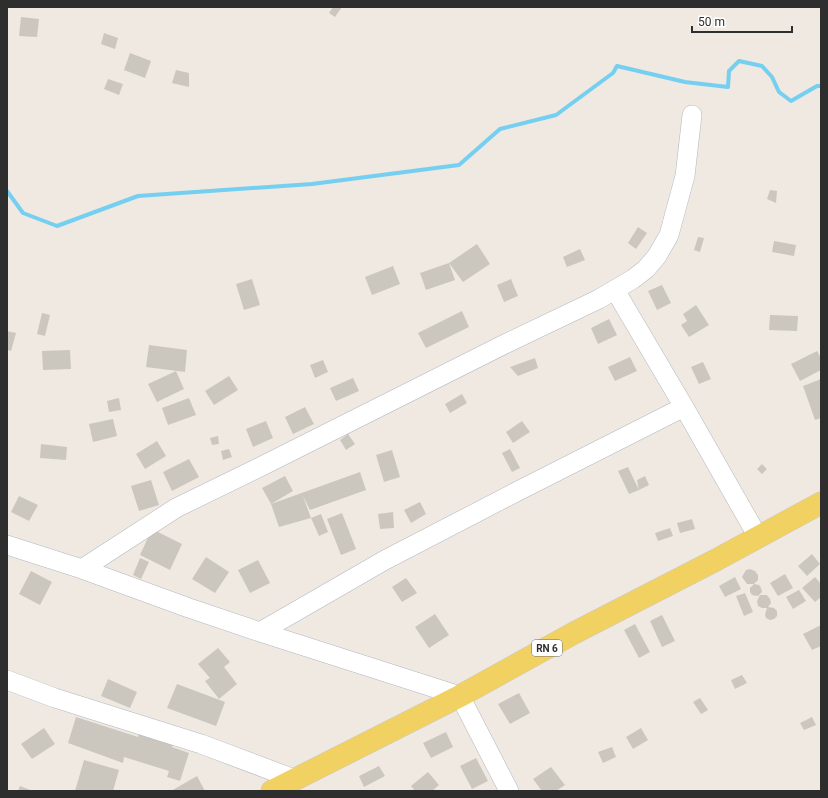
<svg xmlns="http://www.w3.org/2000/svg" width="828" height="798" font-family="Roboto,sans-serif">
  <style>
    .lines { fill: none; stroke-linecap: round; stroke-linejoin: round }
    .stream { stroke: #75cff0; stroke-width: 4 }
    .building { fill: #cbc7bf }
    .minor-casing { stroke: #b4b7c1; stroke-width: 20 }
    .major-casing { stroke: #c9c9c9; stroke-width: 23 }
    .minor { stroke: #fff; stroke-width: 19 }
    .major { stroke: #f2d163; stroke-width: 22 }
    .labels { text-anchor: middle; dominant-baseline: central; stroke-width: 3; stroke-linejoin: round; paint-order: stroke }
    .shield { fill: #fff; stroke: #6d6d6d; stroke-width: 1 }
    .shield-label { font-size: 10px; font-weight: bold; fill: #2e2e2e }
  </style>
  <rect width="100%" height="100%" fill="#efe9e1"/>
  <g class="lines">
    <path class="stream" d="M 7,191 L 23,213 L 57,226 L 138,196 L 312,184 L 459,165 L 500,129 L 556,115 L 613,73 L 617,66 L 685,82 L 728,87 L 729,71 L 739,61 L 762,66 L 772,77 L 779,92 L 791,101 L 817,86 L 821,86"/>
  </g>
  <path class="building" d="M 333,7 L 342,7 L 335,17 L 329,13 Z
    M 21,17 L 39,19 L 37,37 L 19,36 Z
    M 104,33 L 118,38 L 115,49 L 101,44 Z
    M 130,53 L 151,61 L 145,78 L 124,70 Z
    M 176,70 L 189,73 L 189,87 L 172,83 Z
    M 108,79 L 123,84 L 119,95 L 104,89 Z
    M 770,190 L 777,191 L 776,203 L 767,199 Z
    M 638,227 L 647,233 L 636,249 L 628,243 Z
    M 698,237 L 704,238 L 700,252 L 694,250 Z
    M 774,241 L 796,245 L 794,256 L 772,252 Z
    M 477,244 L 490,264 L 463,282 L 449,263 L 455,280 L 426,290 L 420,273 L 449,263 Z
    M 580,249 L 585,260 L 567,267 L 563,257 Z
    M 393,266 L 400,284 L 372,295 L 365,277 Z
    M 252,279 L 260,305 L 244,310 L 236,284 Z
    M 511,279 L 518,296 L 504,302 L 497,285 Z
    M 662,285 L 671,303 L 657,310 L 648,291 Z
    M 696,305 L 709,325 L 689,337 L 681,325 L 687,321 L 683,314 Z
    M 462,311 L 469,327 L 426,348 L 418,333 Z
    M 42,313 L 50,315 L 45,336 L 37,334 Z
    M 770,315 L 798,316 L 797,331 L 769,330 Z
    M 609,319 L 617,335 L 598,344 L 591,328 Z
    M 7,331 L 16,333 L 11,351 L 7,350 Z
    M 149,345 L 187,350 L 185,372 L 146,367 Z
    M 70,350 L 71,369 L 43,370 L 42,351 Z
    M 817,351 L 821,358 L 821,370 L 800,381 L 791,364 Z
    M 630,357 L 637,371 L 615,381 L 608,367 Z
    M 535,358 L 538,368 L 518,376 L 510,367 Z
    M 323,360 L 328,372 L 315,378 L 310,365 Z
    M 703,362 L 711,379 L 699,384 L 691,367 Z
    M 176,371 L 184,389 L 157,402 L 148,384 Z
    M 229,376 L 238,390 L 214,405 L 205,391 Z
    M 353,378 L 359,391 L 336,401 L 330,388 Z
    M 821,379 L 821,418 L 815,420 L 803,386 Z
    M 462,394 L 467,403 L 450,413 L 445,404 Z
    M 119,398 L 121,410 L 109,412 L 107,401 Z
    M 189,398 L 196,415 L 168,425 L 162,408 Z
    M 305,407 L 314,424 L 293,434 L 285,417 Z
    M 113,419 L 117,436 L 93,442 L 89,424 Z
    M 266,421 L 273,438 L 253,447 L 246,429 Z
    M 522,421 L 530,432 L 513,443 L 506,432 Z
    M 348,434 L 355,444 L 346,450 L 340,440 Z
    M 218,436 L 219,444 L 212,445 L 210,438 Z
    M 157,441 L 166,456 L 145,469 L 136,454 Z
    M 41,444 L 67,447 L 66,460 L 40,458 Z
    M 229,449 L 232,457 L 223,460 L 221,451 Z
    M 510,449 L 520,468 L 512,472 L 502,453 Z
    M 392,450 L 400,477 L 384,482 L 376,455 Z
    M 189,459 L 199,477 L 172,491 L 163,472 Z
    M 762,464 L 767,469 L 762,474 L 757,469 Z
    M 628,467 L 639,490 L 637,480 L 645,476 L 649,485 L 639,490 L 629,494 L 618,471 Z
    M 360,472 L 366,490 L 310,510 L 303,496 L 311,518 L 279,527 L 271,504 Z
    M 285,476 L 293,491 L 271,504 L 262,488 Z
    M 151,480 L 159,505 L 139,511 L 131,486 Z
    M 19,496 L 38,505 L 29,521 L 11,512 Z
    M 420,502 L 426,514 L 411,523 L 404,510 Z
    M 393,512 L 394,528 L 380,529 L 378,514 Z
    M 342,513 L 356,549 L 341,555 L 327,519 Z
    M 321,514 L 328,532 L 319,536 L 311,518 Z
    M 692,519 L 695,529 L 680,533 L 677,523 Z
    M 670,528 L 673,536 L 658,541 L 655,533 Z
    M 152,529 L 182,544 L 170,570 L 140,555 Z
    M 812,554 L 820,564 L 807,576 L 798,566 Z
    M 206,557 L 229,572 L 215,593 L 192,579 Z
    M 140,558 L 149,562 L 141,579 L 133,575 Z
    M 258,560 L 270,583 L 250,593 L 238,570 Z
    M 750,569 L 755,571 L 758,575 L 758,580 L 754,584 L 759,585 L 761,588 L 762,592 L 758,596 L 752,595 L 750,592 L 750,588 L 754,584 L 747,584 L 742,577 L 746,570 Z
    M 31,571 L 52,582 L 40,605 L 19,594 Z
    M 785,574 L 793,588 L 778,596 L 770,583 Z
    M 735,577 L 741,589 L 725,597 L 719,586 Z
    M 815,577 L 821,584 L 821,597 L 815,602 L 802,588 Z
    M 406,578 L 417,593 L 402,602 L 392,587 Z
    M 799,590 L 806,601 L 793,609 L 786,597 Z
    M 745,593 L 753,612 L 744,616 L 736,596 Z
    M 760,595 L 767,595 L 770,599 L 771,603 L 768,607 L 774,608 L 777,611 L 777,616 L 774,619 L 770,620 L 766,618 L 765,614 L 767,608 L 762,608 L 758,606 L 757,601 Z
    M 435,614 L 449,635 L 429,648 L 415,627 Z
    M 662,615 L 675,641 L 662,647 L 650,621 Z
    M 635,624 L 650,652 L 639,658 L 624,630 Z
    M 821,625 L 821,646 L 812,650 L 803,634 Z
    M 218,648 L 230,662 L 224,667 L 237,684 L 219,699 L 205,681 L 210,678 L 198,664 Z
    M 742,675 L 747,683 L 735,689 L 731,680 Z
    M 108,679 L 137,692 L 130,708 L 101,696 Z
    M 177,684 L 225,702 L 216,726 L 167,708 Z
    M 519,693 L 530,713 L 510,724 L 498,704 Z
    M 700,698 L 708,710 L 701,714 L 693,702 Z
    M 76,717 L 138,737 L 139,731 L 174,742 L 172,747 L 189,753 L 180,781 L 167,777 L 169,771 L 124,757 L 123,763 L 68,743 Z
    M 812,717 L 816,725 L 804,730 L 800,723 Z
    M 44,728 L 55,744 L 32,759 L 21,744 Z
    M 641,728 L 648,740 L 633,749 L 626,737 Z
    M 446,732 L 453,747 L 431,758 L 423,743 Z
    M 612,747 L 616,757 L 603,763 L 598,752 Z
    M 476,758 L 488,781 L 472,789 L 460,766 Z
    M 84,760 L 119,770 L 113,791 L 75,791 Z
    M 379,766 L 385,776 L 364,787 L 359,776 Z
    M 551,767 L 565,785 L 556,791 L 542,791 L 533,779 Z
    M 428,772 L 439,785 L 432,791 L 415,791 L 411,786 Z
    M 197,776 L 205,791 L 171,791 Z
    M 20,786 L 33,791 L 18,791 Z"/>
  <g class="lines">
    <defs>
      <path id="minor" d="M 615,290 L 684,407 L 758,537
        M 7,545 L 82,569 L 189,608 L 260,632 L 460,696 L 509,791
        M 82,569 L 176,508 L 260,467 L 507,343 L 599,299 L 633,279 L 646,269 L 657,256 L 669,235 L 685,176 L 692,115
        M 260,632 L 385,560 L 518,491 L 684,407
        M 7,680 L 55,698 L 201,744 L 294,779"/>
      <path id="major" d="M 272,791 L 460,696 L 574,633 L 716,560 L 821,503"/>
    </defs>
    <use href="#minor" class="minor-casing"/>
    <use href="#major" class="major-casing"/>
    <use href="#minor" class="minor"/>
    <use href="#major" class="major"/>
  </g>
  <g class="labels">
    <rect class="shield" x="532" y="640" width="30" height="16" rx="3"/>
    <g class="shield-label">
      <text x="547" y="648">RN 6</text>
    </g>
  </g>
  <rect width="828" height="798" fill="none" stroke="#2e2e2e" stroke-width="16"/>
  <path d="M692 26v6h100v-6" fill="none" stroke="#2e2e2e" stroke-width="2"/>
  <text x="698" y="26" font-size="12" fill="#2e2e2e" stroke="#ffffff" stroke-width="3" paint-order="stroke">50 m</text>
</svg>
